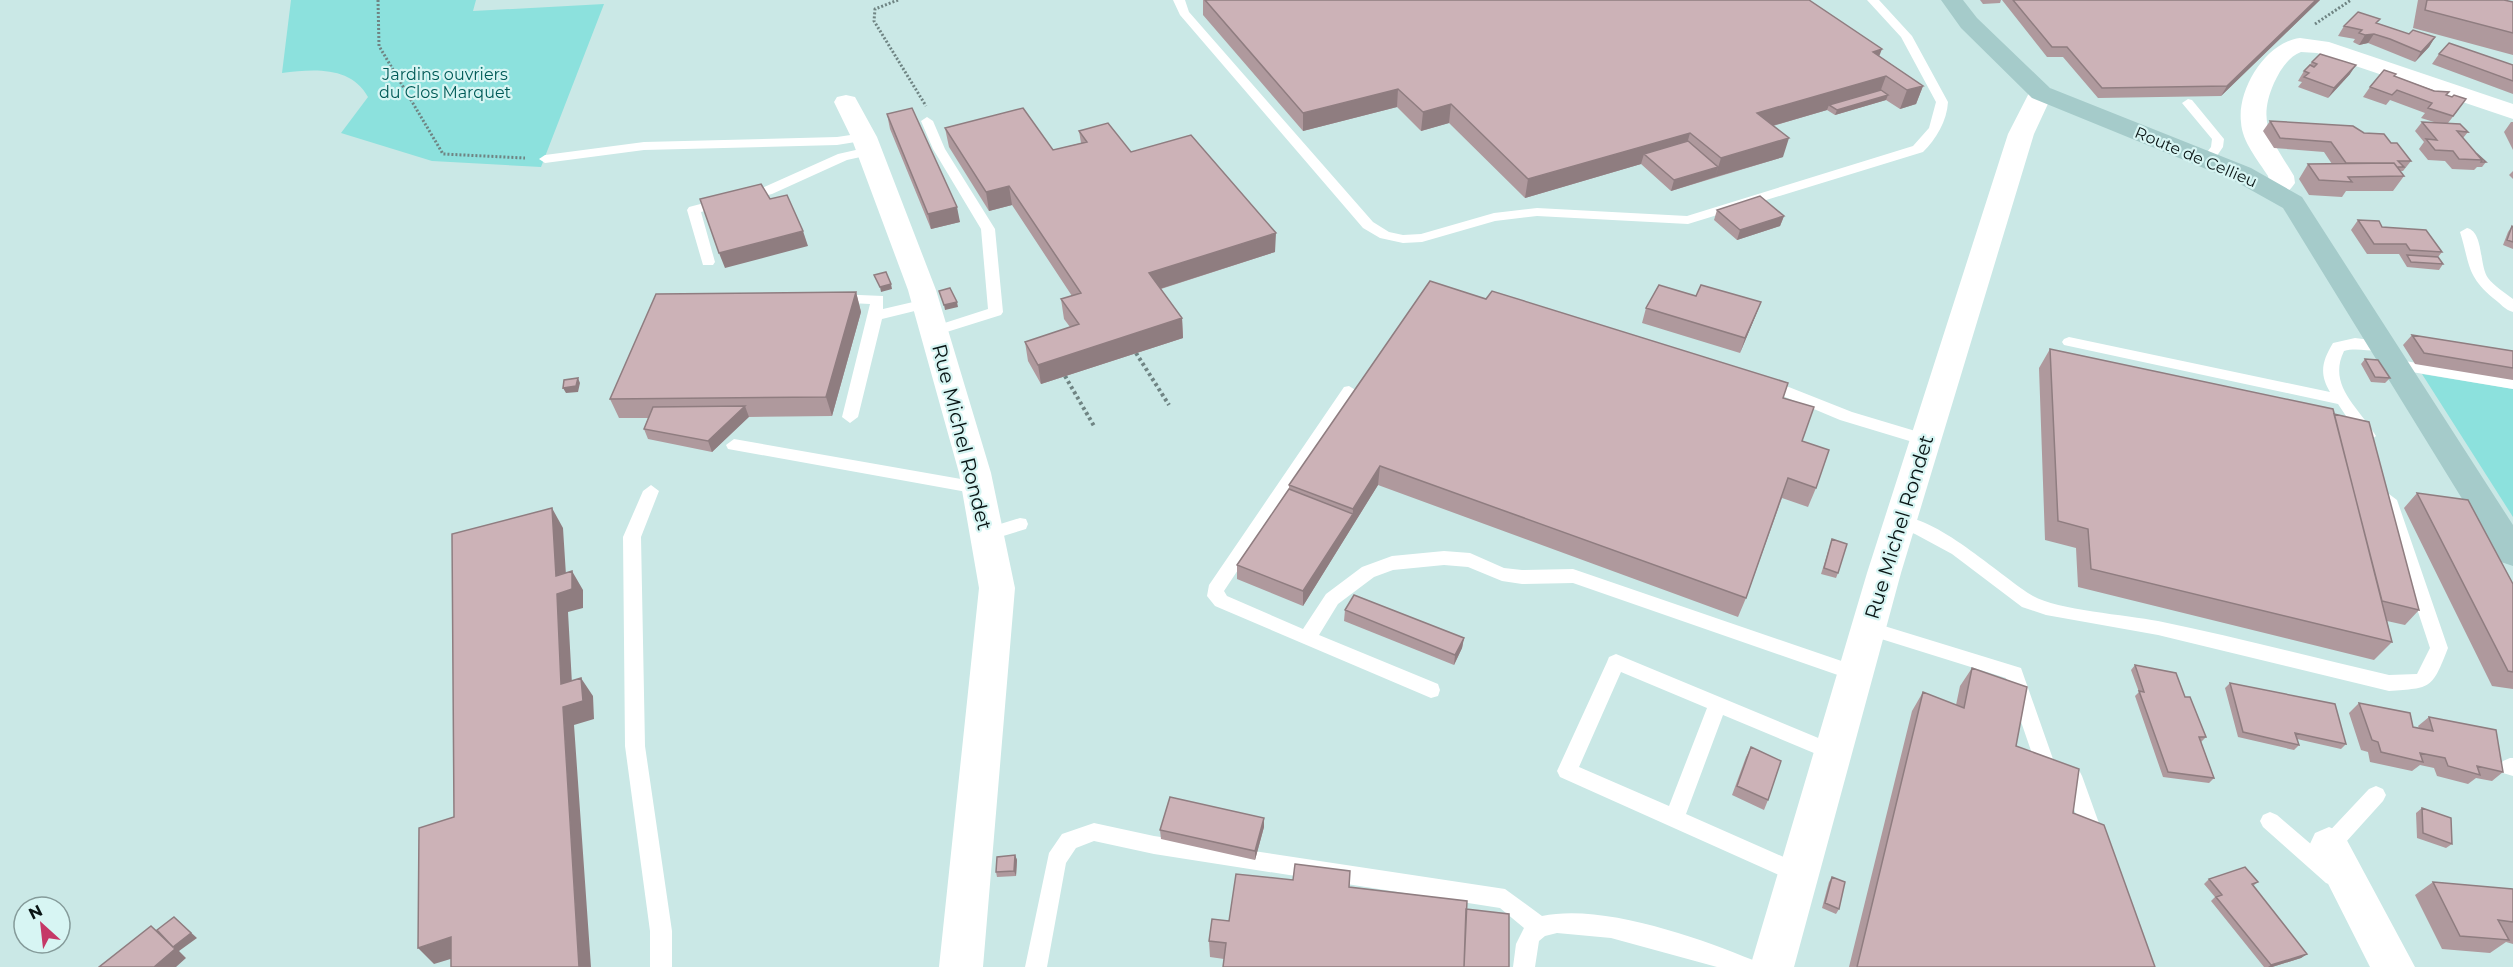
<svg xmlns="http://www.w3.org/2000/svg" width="2513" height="967" font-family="Montserrat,sans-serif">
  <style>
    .green { fill: #8ce1dd }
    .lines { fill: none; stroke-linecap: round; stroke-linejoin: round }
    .path-far1 { stroke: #6f8483; stroke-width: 3; stroke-dasharray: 2 2; stroke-linecap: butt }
    .path { stroke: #6f8483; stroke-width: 4; stroke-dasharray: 3 3; stroke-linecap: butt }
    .lane { fill: #fff; fill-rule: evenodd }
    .street { fill: #fff; fill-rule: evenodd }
    .secondary { fill: #a5cbca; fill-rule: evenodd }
    .wall { fill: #af999d }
    .shaded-wall { fill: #8f7d80 }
    .building { fill: #ccb2b7; stroke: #8f7d80; stroke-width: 1.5 }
    .labels { text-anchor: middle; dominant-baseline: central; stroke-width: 4.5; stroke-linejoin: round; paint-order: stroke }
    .far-park-label { font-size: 16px; fill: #005a57; stroke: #d7f5f3 }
    .far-street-label { font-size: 16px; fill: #091414; stroke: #d7f5f3 }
    .street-label { font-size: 20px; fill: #091414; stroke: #d7f5f3 }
  </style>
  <rect width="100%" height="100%" fill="#cae8e6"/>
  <path class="green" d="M 291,0 L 476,0 L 473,11 L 604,4 L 541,167 L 432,161 L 341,133 L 368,97 C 351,66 314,69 282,73 Z
    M 2422,374 L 2513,389 L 2513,517 Z"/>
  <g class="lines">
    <path class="path-far1" d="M 378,0 L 379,46 L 443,154 L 525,158
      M 898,0 L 875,9 L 874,21 L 926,106
      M 2315,24 L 2351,0"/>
    <path class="path" d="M 1136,353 L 1169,405
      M 1065,376 L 1094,426"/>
    <path class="lane" d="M 1173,0 L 1185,0 L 1189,12 L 1373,222 L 1389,232 L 1403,235 L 1421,234 L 1494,213 L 1537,208 L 1687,216 L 1913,146 L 1929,128 L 1936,102 L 1901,37 L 1867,0 L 1879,0 L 1912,36 L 1948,102 C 1947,121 1936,139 1923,152 L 1688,224 L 1537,216 L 1495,221 L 1422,242 L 1403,243 L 1380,238 L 1363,228 L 1180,15 Z
      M 2188,99 L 2192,100 L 2224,139 L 2223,147 L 2212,163 L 2202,163 L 2201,160 L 2211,147 L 2212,139 L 2182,103 Z
      M 927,117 L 933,121 L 945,149 L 995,229 L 1003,312 L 1001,315 L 934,336 L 929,334 L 927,331 L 929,328 L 988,309 L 981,229 L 933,149 L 921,121 Z
      M 864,133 L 870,137 L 868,140 L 837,145 L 644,150 L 545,163 L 539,159 L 545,155 L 644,142 L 837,137 Z
      M 869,147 L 875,151 L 874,154 L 847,160 L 772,194 L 701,212 L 715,262 L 713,265 L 703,265 L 687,210 L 689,207 L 762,188 L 838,154 Z
      M 2467,228 C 2484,232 2479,266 2488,278 C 2494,286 2505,293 2513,299 L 2513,312 C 2505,310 2500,303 2493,298 C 2466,275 2470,264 2460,232 Z
      M 836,294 L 883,296 L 883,309 L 926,299 L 933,304 L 931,307 L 882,319 L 858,417 L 850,423 L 842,417 L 870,304 L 831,302 L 829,299 L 831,296 Z
      M 2069,337 L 2330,392 C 2319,374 2322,361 2333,343 L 2355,338 L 2387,342 L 2389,346 L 2387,350 C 2373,353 2358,347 2344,351 C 2327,386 2359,407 2376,436 L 2368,442 L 2362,440 L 2338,404 L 2064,345 L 2062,342 L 2064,339 Z
      M 2393,359 L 2513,379 L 2513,389 L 2388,368 L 2385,364 L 2388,360 Z
      M 1766,378 L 1852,412 L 1932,436 L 1934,440 L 1926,446 L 1840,420 L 1761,387 L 1758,383 Z
      M 1349,386 L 1357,391 L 1224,591 L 1227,596 L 1303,629 L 1326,594 L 1362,567 L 1392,556 L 1444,551 L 1470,553 L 1504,568 L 1522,570 L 1573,569 L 1862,668 L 1864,673 L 1862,678 L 1855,681 L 1573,583 L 1522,584 L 1502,581 L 1468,567 L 1444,565 L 1393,570 L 1374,577 L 1338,604 L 1319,635 L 1438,684 L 1440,690 L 1438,696 L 1431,698 L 1215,606 L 1207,596 L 1209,585 L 1344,387 Z
      M 734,439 L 978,482 L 986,488 L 978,494 L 728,449 L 726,445 Z
      M 651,485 L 659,491 L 641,537 L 645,746 L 672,931 L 672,967 L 650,967 L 650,931 L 625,746 L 623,537 L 643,491 Z
      M 2389,494 L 2397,500 L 2448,648 C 2432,689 2432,688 2389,691 L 2158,635 L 2046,615 L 2022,607 L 1952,554 L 1915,534 L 1893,526 L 1891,522 L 1893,518 C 1928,507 2003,579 2033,596 C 2057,610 2127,615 2158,621 C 2236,637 2312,657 2389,675 L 2417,674 L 2430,648 L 2381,500 Z
      M 1020,518 L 1026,519 L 1028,524 L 1026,529 L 987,541 L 981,540 L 978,535 L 981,530 Z
      M 1868,621 L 2021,668 L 2053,759 L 2079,770 L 2082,776 L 2105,840 L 2102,847 L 2095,849 L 2088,847 L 2064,782 L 2038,771 L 2006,678 L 1862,633 L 1859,628 L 1862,623 Z
      M 1616,654 L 1840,747 L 1843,753 L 1840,759 L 1833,761 L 1723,715 L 1686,814 L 1804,866 L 1807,873 L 1804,880 L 1797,883 L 1790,880 L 1560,777 L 1557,771 L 1607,662 L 1609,657 ZM 1621,672 L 1707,708 L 1669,806 L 1579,767 Z
      M 2510,758 L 2513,758 L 2513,776 L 2503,773 L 2500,767 L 2503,761 Z
      M 2376,786 L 2383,789 L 2386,795 L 2383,801 L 2336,853 L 2329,855 L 2322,853 L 2319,846 L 2322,839 L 2369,789 Z
      M 2270,812 L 2277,815 L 2340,869 L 2343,876 L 2340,883 L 2333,886 L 2326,883 L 2263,827 L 2260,821 L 2263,815 Z
      M 1094,823 L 1154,836 L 1505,889 L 1542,916 C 1601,903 1697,937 1753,960 L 1756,967 L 1717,967 L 1611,938 L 1557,933 L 1545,936 L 1539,941 L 1535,967 L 1513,967 L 1516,944 L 1524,928 L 1500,908 L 1154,854 L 1094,841 L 1076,848 L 1066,863 L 1047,967 L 1025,967 L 1049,853 L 1062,834 Z"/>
    <path class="street" d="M 2300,38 L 2329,42 L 2513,104 L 2513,119 L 2317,53 L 2301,52 C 2288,57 2280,70 2274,83 C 2256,124 2273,141 2294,176 L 2295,183 C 2287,195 2279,199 2265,196 L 2261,190 L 2269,181 L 2268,176 C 2258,160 2242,142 2241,122 C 2237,89 2266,42 2300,38 Z
      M 2041,86 L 2050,88 L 2053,93 L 2034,134 L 1901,573 L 1794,967 L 1750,967 L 1867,573 L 2008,134 L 2029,93 L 2032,88 Z
      M 846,95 L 855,97 L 877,137 L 936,290 L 991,473 L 1015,588 L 983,967 L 939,967 L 979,588 L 959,473 L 908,290 L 851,137 L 834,102 L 837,97 Z
      M 2329,827 L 2343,833 L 2415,967 L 2370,967 L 2309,846 L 2315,833 Z"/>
    <path class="secondary" d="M 1941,0 L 1963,0 L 1977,18 L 2050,88 L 2251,168 L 2302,197 L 2513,525 L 2513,566 L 2501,562 L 2283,208 L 2233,180 L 2032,98 L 1961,28 Z"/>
  </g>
  <path class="wall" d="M 1203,0 L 1809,0 L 1879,56 L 1923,86 L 1916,104 L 1900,109 L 1886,100 L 1835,115 L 1827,110 L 1773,126 L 1783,157 L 1671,191 L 1641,164 L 1525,198 L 1449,123 L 1421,131 L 1397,107 L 1303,131 L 1203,15 Z
    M 1980,0 L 2001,0 L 2000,3 L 1983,4 Z
    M 2002,0 L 2320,0 L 2221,96 L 2098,98 L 2063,57 L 2047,57 Z
    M 2418,0 L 2504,0 L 2513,2 L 2513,55 L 2413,28 Z
    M 2377,23 L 2409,34 L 2435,37 L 2429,47 L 2415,62 L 2383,49 L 2368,43 L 2359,45 L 2353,42 L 2355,39 L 2338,36 L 2344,26 Z
    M 2439,54 L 2513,65 L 2513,94 L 2432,64 Z
    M 2312,62 L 2350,74 L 2328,98 L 2298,87 L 2302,82 L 2298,81 L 2304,71 Z
    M 2394,76 L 2447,95 L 2459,109 L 2448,123 L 2468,132 L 2463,138 L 2475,152 L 2486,162 L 2482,167 L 2477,167 L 2474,170 L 2452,169 L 2445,161 L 2428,160 L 2419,149 L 2424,142 L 2415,131 L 2422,122 L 2434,122 L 2421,118 L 2425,113 L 2390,100 L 2386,105 L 2363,97 L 2370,87 Z
    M 887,114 L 960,222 L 931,229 L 890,129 Z
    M 2270,121 L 2364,133 L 2391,143 L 2411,161 L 2403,171 L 2401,171 L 2401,172 L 2404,176 L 2393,191 L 2346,191 L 2342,197 L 2309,195 L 2299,179 L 2308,164 L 2332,164 L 2324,152 L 2274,148 L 2263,131 Z
    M 2511,122 L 2513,122 L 2513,150 L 2504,132 Z
    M 945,128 L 1053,150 L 1081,143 L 1079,131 L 1131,152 L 1275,252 L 1161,289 L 1182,318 L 1183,338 L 1041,384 L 1028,361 L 1025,342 L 1070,327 L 1064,319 L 1061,299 L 1072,296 L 1012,205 L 989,211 L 949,147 Z
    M 2513,171 L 2513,179 L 2509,175 Z
    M 1717,210 L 1784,216 L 1780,226 L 1737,240 L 1714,220 Z
    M 2358,220 L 2382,227 L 2442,252 L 2438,257 L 2443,264 L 2439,270 L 2407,267 L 2399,254 L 2367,254 L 2351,230 Z
    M 2512,226 L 2513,227 L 2513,249 L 2503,245 L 2508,232 Z
    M 856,292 L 861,312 L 832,416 L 748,417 L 712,452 L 648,439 L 644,429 L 648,418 L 619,418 L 610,399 Z
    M 1696,296 L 1761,302 L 1755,317 L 1740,353 L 1642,323 L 1646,308 Z
    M 1486,299 L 1783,398 L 1802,441 L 1816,488 L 1808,507 L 1782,498 L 1746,598 L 1738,617 L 1378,485 L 1303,606 L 1237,579 L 1237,565 L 1289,489 L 1289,485 Z
    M 2412,335 L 2513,351 L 2513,380 L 2415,364 L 2403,345 Z
    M 2050,349 L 2334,414 L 2419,610 L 2405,625 L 2387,621 L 2392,642 L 2374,660 L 2078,587 L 2076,548 L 2045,540 L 2039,368 Z
    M 2365,359 L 2390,378 L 2385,383 L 2371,382 L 2361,364 Z
    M 2417,493 L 2513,584 L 2513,689 L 2492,686 L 2404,508 Z
    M 1832,539 L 1838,573 L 1836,578 L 1821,574 Z
    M 1345,610 L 1464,638 L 1462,648 L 1454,665 L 1344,621 Z
    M 2135,665 L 2185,697 L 2206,737 L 2201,742 L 2214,778 L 2209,783 L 2163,777 L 2135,696 L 2139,692 L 2131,670 Z
    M 1972,668 L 2016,746 L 2073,813 L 2155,967 L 1849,967 L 1912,711 L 1923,692 L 1956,705 L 1960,686 Z
    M 2230,683 L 2346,744 L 2341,749 L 2297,739 L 2299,745 L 2294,750 L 2238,737 L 2225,688 Z
    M 2359,703 L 2413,727 L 2419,728 L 2418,726 L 2429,717 L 2503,772 L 2492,781 L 2476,778 L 2468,784 L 2437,776 L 2434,768 L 2420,765 L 2412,771 L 2370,762 L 2368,752 L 2361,750 L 2349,713 Z
    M 1751,747 L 1768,800 L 1764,810 L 1732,795 L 1746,757 Z
    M 2422,808 L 2452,844 L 2446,848 L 2417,838 L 2416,813 Z
    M 1264,827 L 1255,860 L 1161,839 L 1160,830 Z
    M 1015,855 L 1017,860 L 1016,876 L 997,877 L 996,872 Z
    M 1832,877 L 1839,909 L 1836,914 L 1822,908 L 1829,882 Z
    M 2209,879 L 2258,882 L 2253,886 L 2307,954 L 2301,958 L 2272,967 L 2264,967 L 2211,901 L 2215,897 L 2204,884 Z
    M 2433,882 L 2513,889 L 2513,944 L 2506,942 L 2490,953 L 2442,949 L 2415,895 Z
    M 1349,887 L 1466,909 L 1224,959 L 1210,957 L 1209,941 L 1229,921 Z"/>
  <path class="shaded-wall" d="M 2316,0 L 2320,0 L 2221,96 L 2227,86 Z
    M 2374,34 L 2368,43 L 2359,45 L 2365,35 Z
    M 2435,37 L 2429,47 L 2415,62 L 2421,52 Z
    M 1882,49 L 1875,67 L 1873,52 Z
    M 2356,65 L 2350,74 L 2328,98 L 2334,88 Z
    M 1886,76 L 1879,95 L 1829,105 L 1827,110 L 1751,132 L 1757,113 Z
    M 1923,86 L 1916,104 L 1900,109 L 1907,90 Z
    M 1398,89 L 1397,107 L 1303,131 L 1303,113 Z
    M 1888,95 L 1886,100 L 1835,115 L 1837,110 Z
    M 1451,104 L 1449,123 L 1421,131 L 1423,112 Z
    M 1690,133 L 1685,151 L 1644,154 L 1641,164 L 1525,198 L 1528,179 Z
    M 1789,138 L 1783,157 L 1715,177 L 1721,158 Z
    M 1718,167 L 1715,177 L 1671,191 L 1674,180 Z
    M 1009,186 L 1012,205 L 989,211 L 986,192 Z
    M 957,207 L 960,222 L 931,229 L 928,214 Z
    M 1784,216 L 1780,226 L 1737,240 L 1740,230 Z
    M 803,231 L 808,246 L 725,268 L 719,253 Z
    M 1276,233 L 1275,252 L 1150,292 L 1149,273 Z
    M 891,284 L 892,289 L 881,292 L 880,287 Z
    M 856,292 L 861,312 L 832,416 L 826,397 Z
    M 957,302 L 958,307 L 945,310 L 944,305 Z
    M 1761,302 L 1755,317 L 1740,353 L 1745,338 Z
    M 1182,318 L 1183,338 L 1041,384 L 1038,365 Z
    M 578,378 L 580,383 L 578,392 L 566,393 L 563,388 Z
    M 745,406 L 749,417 L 712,452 L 708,441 Z
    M 1380,466 L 1378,485 L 1303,606 L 1303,591 L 1353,514 L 1352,527 L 1353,509 Z
    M 552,508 L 563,528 L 567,591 L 572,571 L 583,590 L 583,608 L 568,612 L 573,702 L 561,684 Z
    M 1464,638 L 1462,648 L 1454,665 L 1455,655 Z
    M 581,678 L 593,696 L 594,719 L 574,725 L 591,967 L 579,967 L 563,707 Z
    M 1264,818 L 1264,827 L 1255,860 L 1255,851 Z
    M 1015,855 L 1017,860 L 1016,876 L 1014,871 Z
    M 174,917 L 197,938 L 179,951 L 186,958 L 176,967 L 154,967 L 151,926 L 162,935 Z
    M 451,937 L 467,954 L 434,964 L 418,948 Z
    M 2307,954 L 2301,958 L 2272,967 L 2268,967 L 2271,965 Z"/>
  <path class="building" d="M 1205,0 L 1809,0 L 1882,49 L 1873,52 L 1923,86 L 1907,90 L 1886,76 L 1757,113 L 1789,138 L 1721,158 L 1690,133 L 1528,179 L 1451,104 L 1423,112 L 1398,89 L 1303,113 Z
    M 2013,0 L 2316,0 L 2227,86 L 2102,88 L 2067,47 L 2052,47 Z
    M 2427,0 L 2504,0 L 2513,2 L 2513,33 L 2425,10 Z
    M 2358,12 L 2380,19 L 2376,23 L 2409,34 L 2413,30 L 2435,37 L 2421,52 L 2390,39 L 2374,34 L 2365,35 L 2359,33 L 2362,30 L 2344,26 Z
    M 2449,43 L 2513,65 L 2513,81 L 2439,54 Z
    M 2320,54 L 2356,65 L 2334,88 L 2304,77 L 2309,73 L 2304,71 L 2310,65 L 2314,67 L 2317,64 L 2312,62 Z
    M 2384,70 L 2396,74 L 2394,76 L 2434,91 L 2449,92 L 2446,95 L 2452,97 L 2454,95 L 2466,99 L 2453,116 L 2428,108 L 2432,103 L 2397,90 L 2392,95 L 2370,87 Z
    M 1881,90 L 1888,95 L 1837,110 L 1829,105 Z
    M 912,108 L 957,207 L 928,214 L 887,114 Z
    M 1023,108 L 1053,150 L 1087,142 L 1079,131 L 1108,123 L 1131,152 L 1191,135 L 1276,233 L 1149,273 L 1182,318 L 1038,365 L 1025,342 L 1079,324 L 1061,299 L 1081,293 L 1009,186 L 986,192 L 945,128 Z
    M 2270,121 L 2353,126 L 2364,133 L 2384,134 L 2391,143 L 2397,143 L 2411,161 L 2398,161 L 2404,167 L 2397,167 L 2394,163 L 2346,163 L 2331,142 L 2280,138 Z
    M 2422,122 L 2460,124 L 2468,132 L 2457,131 L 2482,160 L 2459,159 L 2453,151 L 2435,150 L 2426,139 L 2437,140 Z
    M 1688,141 L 1718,167 L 1674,180 L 1644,154 Z
    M 2475,152 L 2486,162 L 2481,162 L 2482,160 Z
    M 2394,163 L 2404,176 L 2348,177 L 2352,182 L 2319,180 L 2308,164 Z
    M 761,184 L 770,199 L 787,195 L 803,231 L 719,253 L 700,199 Z
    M 1760,196 L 1784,216 L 1740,230 L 1717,210 Z
    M 2358,220 L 2379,221 L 2382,227 L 2426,230 L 2442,252 L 2410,250 L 2406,244 L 2374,244 Z
    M 2512,226 L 2513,227 L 2513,242 L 2507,240 Z
    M 2407,255 L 2438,257 L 2443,264 L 2411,262 Z
    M 886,272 L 891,284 L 880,287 L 874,275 Z
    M 1430,281 L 1486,299 L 1492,291 L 1788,383 L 1783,398 L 1814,407 L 1802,441 L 1829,450 L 1816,488 L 1788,478 L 1746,598 L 1380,466 L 1353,509 L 1289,485 Z
    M 1659,285 L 1696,296 L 1701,285 L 1761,302 L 1745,338 L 1646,308 Z
    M 950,288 L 957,302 L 944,305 L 939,291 Z
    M 856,292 L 826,397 L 610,399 L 656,294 Z
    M 2412,335 L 2513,351 L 2513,368 L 2424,353 Z
    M 2050,349 L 2333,409 L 2392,642 L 2091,569 L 2088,529 L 2058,521 Z
    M 2365,359 L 2378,360 L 2390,378 L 2375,377 Z
    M 578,378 L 576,386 L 563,388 L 564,380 Z
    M 745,406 L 708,441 L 644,429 L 653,407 Z
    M 2334,414 L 2369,422 L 2419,610 L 2382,601 Z
    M 1289,489 L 1353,514 L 1303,591 L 1237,565 Z
    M 2417,493 L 2468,500 L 2513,584 L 2513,672 L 2508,671 Z
    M 552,508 L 556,576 L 572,571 L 572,589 L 557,594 L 561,684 L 581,678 L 583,701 L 563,707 L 579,967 L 451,967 L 451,937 L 418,948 L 419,828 L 454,817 L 452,534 Z
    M 1832,539 L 1847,544 L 1838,573 L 1824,568 Z
    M 1354,595 L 1464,638 L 1455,655 L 1345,610 Z
    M 2135,665 L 2176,673 L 2185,697 L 2190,697 L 2206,737 L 2199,737 L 2214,778 L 2168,772 L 2139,691 L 2144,692 Z
    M 1972,668 L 2027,687 L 2016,746 L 2079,769 L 2073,813 L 2104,825 L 2155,967 L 1857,967 L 1923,692 L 1964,708 Z
    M 2230,683 L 2335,704 L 2346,744 L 2295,733 L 2299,745 L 2243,732 Z
    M 2359,703 L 2410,713 L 2413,727 L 2433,731 L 2429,717 L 2496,730 L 2503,772 L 2477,766 L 2480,775 L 2448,766 L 2445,758 L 2420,753 L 2423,762 L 2381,752 L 2378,742 L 2372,740 Z
    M 1751,747 L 1781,761 L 1768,800 L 1737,786 Z
    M 1170,797 L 1264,818 L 1255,851 L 1160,830 Z
    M 2422,808 L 2451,818 L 2452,844 L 2423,833 Z
    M 1015,855 L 1014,871 L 996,872 L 997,857 Z
    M 1295,864 L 1350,871 L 1349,887 L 1467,901 L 1464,967 L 1223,967 L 1226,943 L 1209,941 L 1212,919 L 1229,921 L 1236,874 L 1293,880 Z
    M 2245,867 L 2258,882 L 2252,884 L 2307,954 L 2271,965 L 2216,897 L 2222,895 L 2209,879 Z
    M 1832,877 L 1845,882 L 1839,909 L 1825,903 Z
    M 2433,882 L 2513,889 L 2513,922 L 2498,920 L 2509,940 L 2460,936 Z
    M 1466,909 L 1509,914 L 1509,967 L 1464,967 Z
    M 174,917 L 191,933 L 173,947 L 157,930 Z
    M 151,926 L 175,949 L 154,967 L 99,967 Z"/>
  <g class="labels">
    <g class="far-park-label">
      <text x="445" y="74">Jardins ouvriers<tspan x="445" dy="18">du Clos Marquet</tspan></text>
    </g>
    <g class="far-street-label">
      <text transform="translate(2196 157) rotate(23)">Route de Cellieu</text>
    </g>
    <g class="street-label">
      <text transform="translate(962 437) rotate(76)">Rue Michel Rondet</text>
      <text transform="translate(1899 527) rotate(-73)">Rue Michel Rondet</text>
    </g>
  </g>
  <g transform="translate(42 925) rotate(333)"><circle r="28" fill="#d7f5f3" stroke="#859b9a" stroke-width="1.5"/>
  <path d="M0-4.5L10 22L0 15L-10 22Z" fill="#c53867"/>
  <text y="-9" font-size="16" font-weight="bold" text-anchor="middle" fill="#091414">N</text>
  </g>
</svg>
